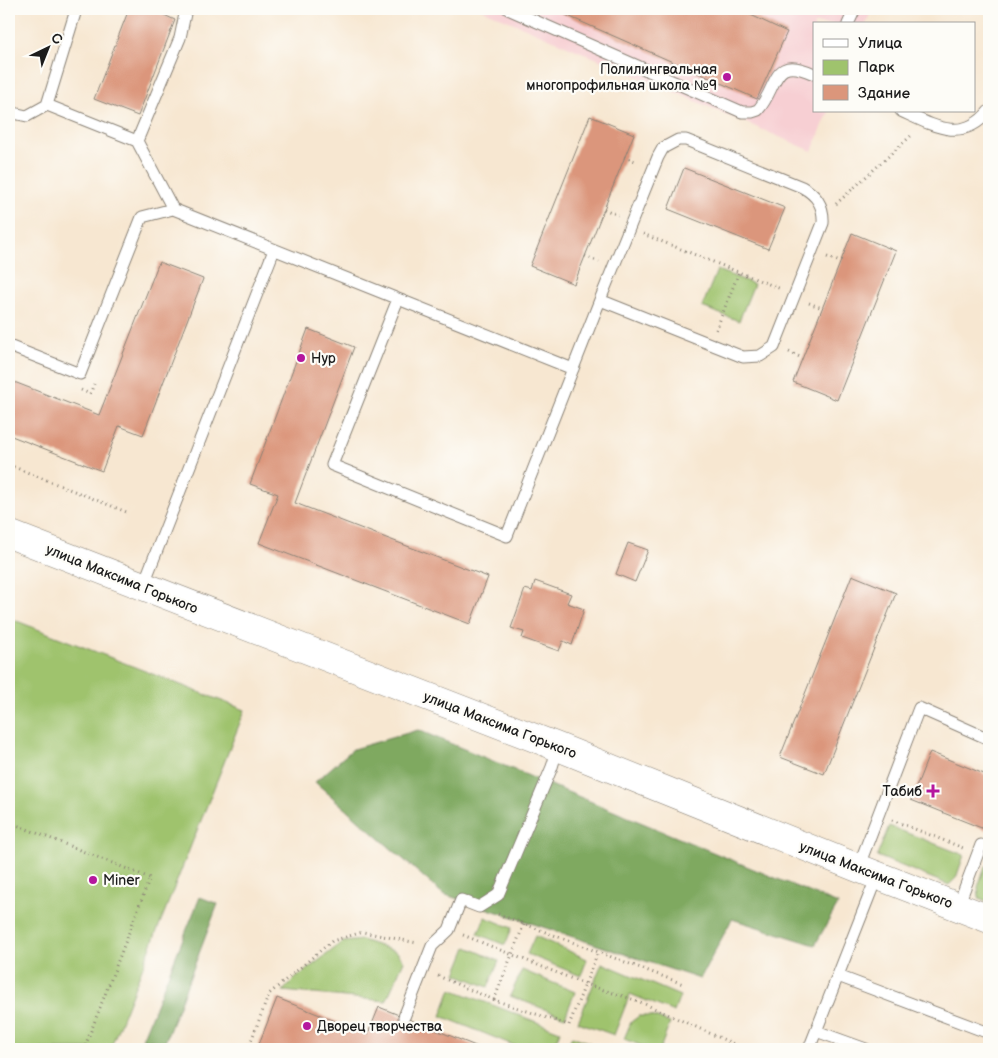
<svg xmlns="http://www.w3.org/2000/svg" width="998" height="1058" viewBox="0 0 998 1058" font-family="'Balsamiq Sans',sans-serif">
<rect width="100%" height="100%" fill="#fdfcf7"/>
<filter id="ink" filterUnits="userSpaceOnUse"><feTurbulence type="fractalNoise" baseFrequency=".02" numOctaves="2"/><feDisplacementMap in="SourceGraphic" scale="10" xChannelSelector="R" yChannelSelector="G"/><feConvolveMatrix kernelMatrix="1 2 1 2 8 2 1 2 1" color-interpolation-filters="sRGB"/></filter>
<filter id="wash" filterUnits="userSpaceOnUse"><feTurbulence type="fractalNoise" baseFrequency=".0096" numOctaves="4" result="noise"/><feDisplacementMap in="SourceGraphic" scale="20" xChannelSelector="R" yChannelSelector="G"/><feGaussianBlur stdDeviation="1.12" result="paint"/><feColorMatrix in="noise" values="0 0 0 0 0 0 0 0 0 0 0 0 0 0 0 0 0 1.4 0 .05"/><feComposite in="paint" operator="in"/></filter>
<g filter="url(#wash)">
<rect width="100%" height="100%" fill="#f7e7d1"/>
<path fill="#f7cfd3" d="M481,9H872L866,24H814V111H829L812,151Z"/>
<path fill="#9fc36d" stroke="#5e7044" d="M717,270L754,284L739,321L702,307Z
M9,618L245,710L110,1049H9Z
M889,826L964,855L956,878L949,885L877,856Z
M985,866L989,868V902L979,898L978,887Z
M485,917L512,928L505,945L478,934Z
M535,936L587,959L581,976L527,954Z
M362,940L397,952L404,961L386,1001L283,991L292,981L343,942Z
M467,947L499,961L488,987L456,974Z
M602,963L680,996L674,1012L630,994L614,1035L578,1022Z
M522,970L575,992L565,1017L510,996Z
M451,989L560,1031L553,1049H523L441,1016Z
M639,1016H652L670,1023L660,1049H650L624,1039L631,1022Z
M572,1036L598,1046L599,1049H566Z"/>
<path fill="#7fa960" stroke="#4e623e" d="M418,730L838,904L815,945L732,919L700,979L443,894L315,782L353,749Z
M200,897L218,904L165,1042L142,1039Z"/>
<g id="blocks">
<path fill="#db967b" d="M129,9H151L175,20L138,116L94,99Z
M552,9H738L787,32L757,99Z
M590,116L634,134L574,284L530,266Z
M684,168L785,208L768,249L668,209Z
M852,233L896,251L837,400L793,382Z
M159,262L203,279L143,435L119,426L102,471L9,435V380L99,415Z
M308,329L354,347L295,503L488,577L470,624L259,543L278,494L250,484Z
M628,543L648,550L635,582L616,574Z
M852,575L896,593L824,774L780,757Z
M535,581L571,594L567,603L584,609L572,645L563,641L559,651L522,638L524,632L511,628L525,589L532,591Z
M930,752L989,776V831L911,800Z
M277,998L368,1034L379,1007L483,1049H257Z"/>
</g>
</g>
<g filter="url(#ink)">
<use href="#blocks" fill-opacity="0" stroke="#8a8276" stroke-width="1"/>
<g fill="none" stroke-linecap="round" stroke-linejoin="round">
<defs>
<path id="lane" d="M508,9L742,112H752L758,110C779,86 771,54 814,74
M848,24L855,9
M47,105L76,10L73,9
M901,111C932,125 962,144 989,111
M9,112L27,116L47,105L137,141L173,209
M678,140H686L802,187C817,195 824,206 823,223L774,347L760,356L743,357L600,300L658,157L663,148Z
M137,141L180,38L186,9
M398,299L573,369
M9,346L80,374L142,217L173,209L398,299L332,465L507,536L600,300
M143,586L274,250
M858,868L919,708L989,739
M958,906L981,845
M838,976L989,1033
M404,1017L432,946L449,930L461,900L479,907L498,895L552,767L558,747
M816,1031L866,1049
M809,1049L877,876"/>
<path id="secondary" d="M9,534L558,747L858,868L989,919"/>
</defs>
<use href="#lane" stroke="#8a8276" stroke-width="13"/>
<use href="#secondary" stroke="#8a8276" stroke-width="29"/>
<path stroke="#8a8276" stroke-width="3" stroke-dasharray="1 4" stroke-linecap="butt" d="M624,157L638,162
M836,204L913,134
M604,209L618,215
M643,234L781,289
M585,256L599,262
M827,257L840,262
M809,303L822,308
M716,330L739,272
M789,352L802,358
M81,390L90,394L94,384
M9,465L129,513
M892,820L963,848
M9,822L150,878L84,1049
M498,914L683,984
M463,935L585,984L638,1001L745,1049
M438,976L494,1000L569,1025L598,952
M494,1000L524,924
M248,1049L269,994L332,941L363,932L417,943"/>
<use href="#lane" stroke="#fff" stroke-width="11"/>
<use href="#secondary" stroke="#fff" stroke-width="28"/>
</g>
</g>
<g fill="#b5179e" stroke="#fdfcf7" stroke-width="2">
<circle cx="727" cy="77" r="5"/>
<circle cx="301" cy="358" r="5"/>
<path d="M930.5 783.5h5v5h5v5h-5v5h-5v-5h-5v-5h5z"/>
<circle cx="93" cy="880" r="5"/>
<circle cx="307" cy="1026" r="5"/>
</g>
<g text-anchor="middle" dominant-baseline="central" stroke-width="4.5" stroke-linejoin="round" paint-order="stroke">
<g font-size="14" fill="#1c1c1c" stroke="#fdfcf7" text-anchor="start">
<text x="717" y="69" text-anchor="end">Полилингвальная<tspan x="717" dy="16">многопрофильная школа №9</tspan></text>
<text x="311" y="358">Нур</text>
<text x="922" y="791" text-anchor="end">Табиб</text>
<text x="103" y="880">Miner</text>
<text x="317" y="1026">Дворец творчества</text>
</g>
<g font-size="14" fill="#1c1c1c" stroke="#fdfcf7">
<text transform="translate(122 579) rotate(22)">улица Максима Горького</text>
<text transform="translate(500 725) rotate(21)">улица Максима Горького</text>
<text transform="translate(876 875) rotate(21)">улица Максима Горького</text>
</g>
</g>
<rect width="998" height="1058" fill="none" stroke="#fdfcf7" stroke-width="30"/>
<rect x="813" y="22" width="162" height="90" fill="#fdfcf7" stroke="#a3a29f"/>
<rect x="823" y="39" width="25" height="8" fill="#ffffff" stroke="#a3a29f"/>
<text x="858" y="48" font-size="15" fill="#1c1c1c">Улица</text>
<rect x="823" y="60" width="25" height="15" fill="#9fc36d" stroke="#a3a29f"/>
<text x="858" y="72" font-size="15" fill="#1c1c1c">Парк</text>
<rect x="823" y="85" width="25" height="15" fill="#db967b" stroke="#a3a29f"/>
<text x="858" y="98" font-size="15" fill="#1c1c1c">Здание</text>
<g transform="translate(48 48) rotate(43)" stroke="#fdfcf7" stroke-width="4" paint-order="stroke">
<path d="M0-4L9 19L0 12L-9 19Z" fill="#1c1c1c"/>
<text y="-8" font-size="14" font-weight="bold" text-anchor="middle" fill="#1c1c1c">С</text>
</g>
</svg>
